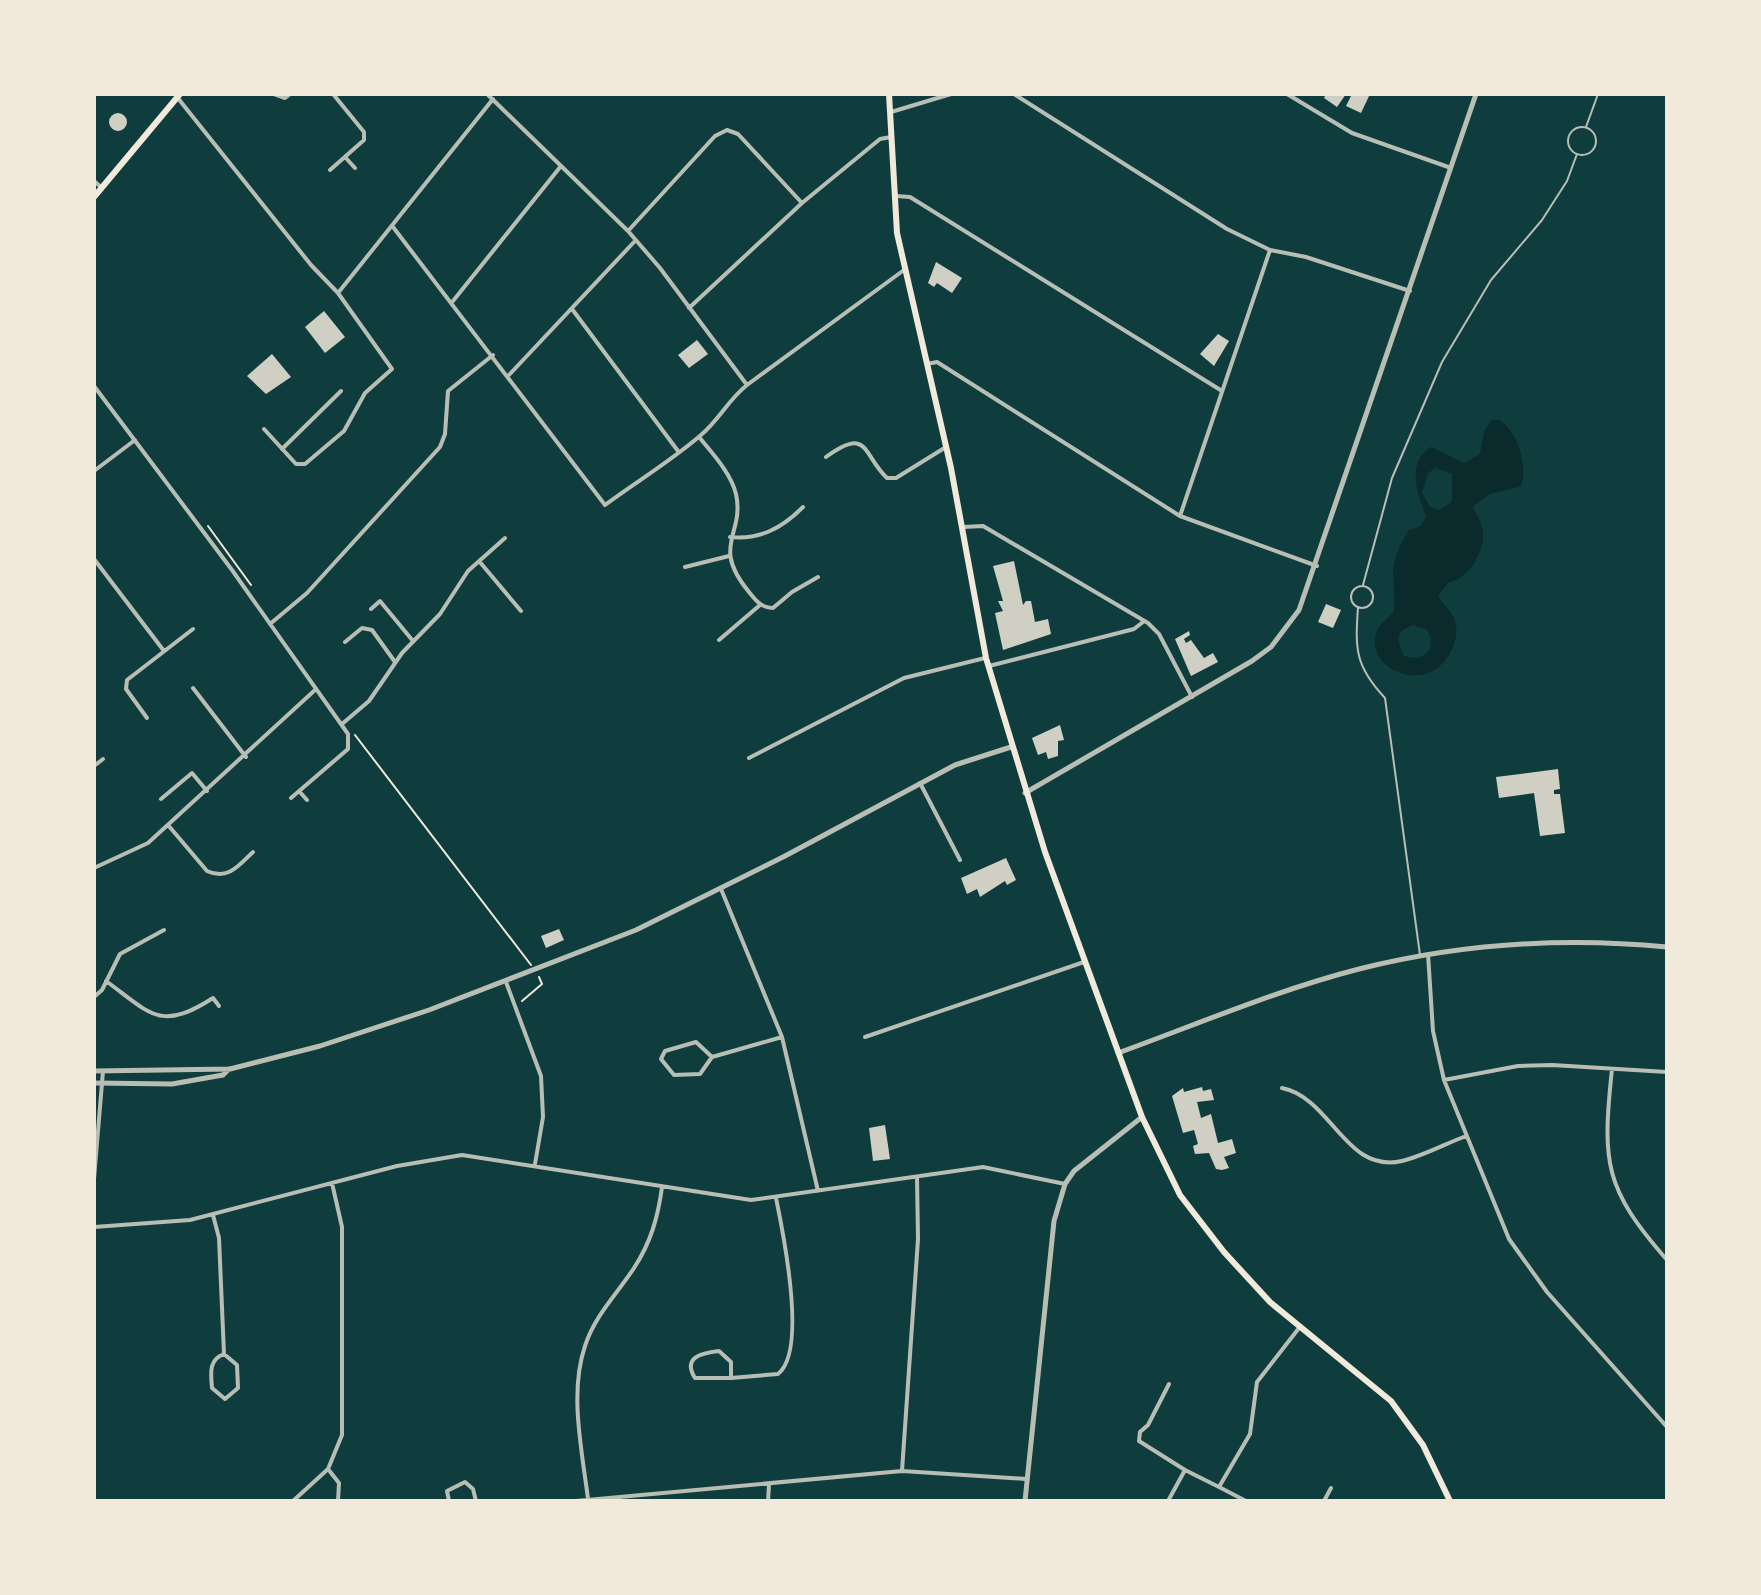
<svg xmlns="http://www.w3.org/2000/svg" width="1761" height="1595" viewBox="0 0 1761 1595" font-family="'Fira Sans',sans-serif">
<rect width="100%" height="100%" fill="#0f3d3e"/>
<path fill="#0a2a2b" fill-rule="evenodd" d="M1491,420H1499C1518,430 1528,467 1521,486L1490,494L1473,506C1476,515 1482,522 1483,531C1485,551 1469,579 1449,582L1438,596C1443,604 1453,613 1455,621C1458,631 1456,642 1451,651C1427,700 1359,666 1378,629C1381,623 1390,617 1394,611C1396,570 1385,570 1409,530L1421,526L1426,516C1417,494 1406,462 1431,447L1464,463L1480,454L1484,432ZM1436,468L1452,474V502L1439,510L1430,507L1422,493L1428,473ZM1413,625L1427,630C1439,650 1422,664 1403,655L1398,639L1402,630Z"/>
<path fill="#cfcfc3" d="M1326,94H1346L1337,107L1324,98Z
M1352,94H1370L1361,113L1346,106Z
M109 122a9 9 0 1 1 18 0a9 9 0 1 1-18 0Z
M936,262L962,278L952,293L937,283L934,287L928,283Z
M324,311L345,337L325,353L305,327Z
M1218,334L1229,341L1214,366L1200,354Z
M697,340L708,354L689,368L678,355Z
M272,354L291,377L266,394L247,376Z
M1014,561L1023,605L1026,601H1031L1035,622L1048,619L1051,634L1003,650L995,613L1003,611L998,601H1003L993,566Z
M1326,604L1341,610L1333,628L1318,622Z
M1189,631L1190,635L1184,639L1186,643L1191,640L1204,658L1213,653L1218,662L1191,676L1175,639Z
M1060,725L1064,740L1058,741V756L1048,759L1046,752L1038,755L1032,738Z
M1558,769L1560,789L1554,790V794H1560L1565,833L1540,836L1534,793L1499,798L1496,777Z
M1006,858L1016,880L1007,885L1005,881L980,897L977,889L967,894L961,878Z
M559,929L564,940L546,948L541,936Z
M1202,1087L1203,1091L1211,1089L1214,1100L1197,1102L1201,1118L1211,1114L1218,1143L1232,1139L1236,1153L1224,1157L1229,1168L1222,1170L1216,1169L1209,1153L1195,1154L1193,1146L1198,1144L1194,1130L1183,1133L1172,1096L1183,1088L1184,1092Z
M885,1125L890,1159L873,1161L869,1128Z"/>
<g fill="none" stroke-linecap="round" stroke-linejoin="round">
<path stroke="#f1e9da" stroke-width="2" d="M208,526L251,585
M355,735L531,965
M522,1001L542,984L539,977"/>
<path stroke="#b8beb3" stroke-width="2" d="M1586,127L1598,94
M1568 141a14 14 0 1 1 28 0a14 14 0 1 1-28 0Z
M1363,585L1392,478L1442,362L1491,280L1542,220L1567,181L1577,154
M1351 597a11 11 0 1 1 22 0a11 11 0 1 1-22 0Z
M1358,607C1355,649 1355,666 1385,698L1420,955"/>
<path stroke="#b8beb3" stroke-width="4" d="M274,94L285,98L290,94
M487,94L628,231L660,268L747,385
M1014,94L1227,229L1270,250L1306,257L1410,291
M1287,94L1352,133L1451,168
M177,97L311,265L338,293L392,369L365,393L344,431L305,464H296L264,429
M891,112L951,94
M345,157L355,168
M330,170L364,140V132L333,94
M94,181L102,188
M896,196L910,197L1222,391
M393,227L605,505C636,482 671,461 701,435C719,420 728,400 747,385L904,270
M628,231L715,136L727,130L738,134L802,203
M338,293L493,99
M453,301L561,166
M689,308L802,203L880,139L891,137
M572,309L678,451
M927,364L937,362L1180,516L1317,566
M509,375L634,242
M94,386L232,570L348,734V749L291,798
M699,437C712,453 731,473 736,494C745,535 710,545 749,592C756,601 762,608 773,608L792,592L818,577
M282,449L341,391
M826,457C869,426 862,454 887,478H896L946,447
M94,471L135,440
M1180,516L1270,250
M963,527L983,526L1148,623L1159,634L1192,697
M730,537C760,540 782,528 803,507
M94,559L164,651
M479,561L521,611
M685,567L729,556
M371,609L380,601L413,641
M270,624L307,593L440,447L445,434L448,391L493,355
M719,640L760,605
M345,642L362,628L372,630L395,662
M989,666L1134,629L1143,622
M193,688L246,757
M147,718L126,689L127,680L193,629
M342,724L369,701L402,653L440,614L468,571L505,538
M749,758L904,678L985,658
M94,766L103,759
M920,783L960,860
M299,791L307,800
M161,799L192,773L207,791
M168,825L207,871C228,881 239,865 253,852
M94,868L148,843L315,690
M721,889L782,1037L818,1191
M1428,954L1433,1031L1444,1080L1509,1239L1547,1292L1667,1427
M106,981C151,1014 160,1032 213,998L219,1006
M506,982L541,1076L543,1117L535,1164
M94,997L102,990L120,954L164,930
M865,1037L1084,962
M712,1057L696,1042L665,1051L661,1059L674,1075L700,1074L712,1057L782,1037
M1612,1069C1602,1163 1604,1188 1667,1260
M1444,1080L1518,1066L1552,1065L1667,1072
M1282,1088C1332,1098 1345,1174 1402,1161C1423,1156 1445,1144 1466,1136
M94,1179L103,1071
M213,1215L219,1238L224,1354
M94,1227L190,1220L397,1166L462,1155L751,1200L983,1167L1065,1184
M719,1351L731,1362V1378H695C682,1357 702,1353 719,1351Z
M224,1354L237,1365L238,1388L225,1399L212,1388C211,1374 208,1360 224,1354Z
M731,1378L778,1374C808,1351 783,1232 776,1198
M1169,1384L1148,1425L1140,1432L1139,1441L1185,1470
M328,1469L339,1483L338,1501
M902,1471L918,1239L917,1178
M1219,1487L1246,1501
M588,1499C582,1450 569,1393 585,1346C595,1315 617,1294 634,1268C651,1242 658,1217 662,1187
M293,1501L328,1469L342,1435V1227L332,1183
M449,1501L447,1491L465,1482L473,1489L476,1501
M576,1501L902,1471L1026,1479
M768,1501L769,1485
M1168,1501L1185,1470L1219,1487L1250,1434L1257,1382L1299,1328
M1324,1501L1331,1488"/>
<path stroke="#b8beb3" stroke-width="5" d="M1025,793L1252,661L1271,647L1299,610L1476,94
M1118,1053C1198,1024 1277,990 1359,969C1459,944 1565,937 1667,947
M94,1071L230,1069L320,1046L429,1010L636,930L785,856L955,765L1011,747
M94,1083L172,1084L223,1075L229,1069
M1025,1501L1054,1221L1065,1184L1074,1171L1142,1117"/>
<path stroke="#f1e9da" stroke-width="6" d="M889,94L897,233L951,468L986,658L1045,852L1142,1117L1180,1195L1224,1252L1270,1302L1391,1401L1423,1445L1450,1501"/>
<path stroke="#f1e9da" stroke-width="6" d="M94,197L180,94"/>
</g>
<rect width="1761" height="1595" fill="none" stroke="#f1e9da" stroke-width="192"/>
</svg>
